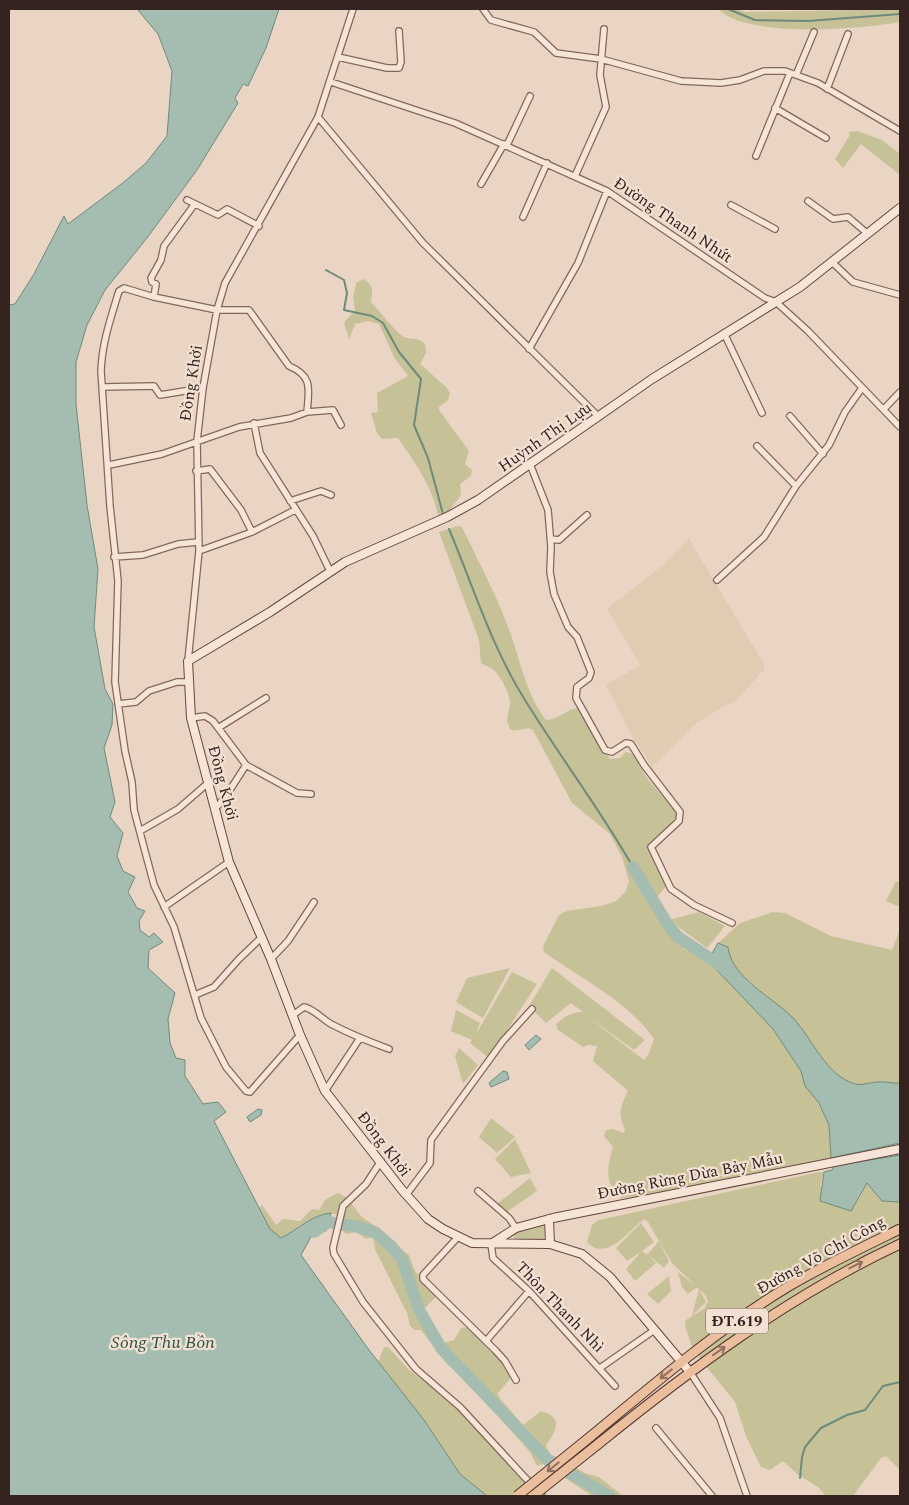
<svg xmlns="http://www.w3.org/2000/svg" width="909" height="1505" viewBox="0 0 909 1505" font-family="Spectral,serif">
<rect width="100%" height="100%" fill="#ead5c4"/>
<path fill="#dfccb2" d="M689,539L764,664L765,669L735,701L710,714L694,725L652,767L628,729L606,685L640,665L607,609L663,565Z"/>
<path fill="#c7c198" d="M718,9H738L745,12L895,9L900,10V22C861,29 747,39 718,9Z
M858,131L882,140L900,154V175L861,144L843,168L835,159L850,135L848,132Z
M363,279C375,286 372,291 371,302C378,309 396,333 404,337C412,340 418,337 425,344L426,353L420,364L446,387L450,393L448,400L439,407V410L469,451L465,464L472,470L471,476L460,484L461,495L449,511L438,516C433,487 414,461 398,438L382,439L377,433L371,413L378,412L377,393L408,376L395,359L379,324L368,321L355,324L349,340C346,322 338,327 355,311L353,298L356,283Z
M458,526L462,527C479,563 498,597 511,635C521,664 527,695 546,720C558,720 566,709 578,708L610,759L620,758L626,752L636,755C641,779 665,796 680,815V822L652,846L668,884L651,904L662,925L684,949L712,965L773,1029L801,1071L805,1086L819,1103L829,1125L831,1158L634,1197L621,1198C604,1184 607,1166 613,1147L604,1136L606,1130L613,1129L623,1133L625,1130C618,1112 620,1108 628,1091L593,1061L597,1046L588,1045L583,1047L558,1030L556,1024C565,1016 572,1012 583,1012L571,1003L546,1023L529,1006L552,968L645,1040L634,1050L587,1016L644,1060L649,1053L654,1039C627,1000 581,979 544,952L543,946L559,915L567,911L601,906L616,901L626,891L629,881L622,857L610,834L572,803L533,730C525,726 519,732 511,730C504,719 509,714 510,703C510,693 501,678 495,671C491,667 485,666 481,663L479,640L439,532Z
M896,881L900,883V907L886,901Z
M699,912L725,926L707,948L669,920Z
M773,912L785,913L831,936L892,950L900,929V950H898L900,951V1083C893,1084 885,1081 878,1082C871,1082 861,1086 855,1084C825,1075 813,1039 793,1018C774,998 731,978 728,947L718,943L740,923Z
M510,968L483,1018L456,1002L467,978Z
M512,972L537,984L489,1058L470,1043L472,1040L451,1031L456,1010L480,1023L476,1034Z
M459,1048L478,1065L463,1084L455,1056Z
M491,1118L515,1137L497,1153L479,1137Z
M515,1139L531,1173L511,1177L495,1159Z
M819,1172H824L820,1186L857,1202L867,1183L882,1201L900,1202V1470L886,1456L881,1458L853,1496H826L818,1487L797,1474L783,1461L770,1470L761,1467L746,1436L735,1402L693,1350L685,1326L686,1320L705,1308L708,1301L705,1295L672,1263L648,1222L644,1219C629,1230 607,1263 587,1242L592,1225L599,1220Z
M530,1178L537,1191L505,1213L497,1204Z
M338,1193L347,1198L362,1217L377,1227L390,1241L409,1255L415,1271L436,1294V1297L421,1312L428,1325L444,1343L454,1340L461,1328C462,1328 467,1327 469,1328C479,1332 509,1368 510,1379L498,1393L499,1397L523,1425L541,1411C565,1418 555,1431 546,1446L550,1454L587,1474L599,1477L623,1496H592L544,1464L537,1466L530,1452L469,1384L447,1364L421,1330H415L410,1326L407,1313L375,1249L374,1241L372,1237L366,1239L356,1232L346,1234L342,1230L343,1216C316,1208 303,1226 281,1238L270,1229L259,1208L262,1205L276,1225L283,1219L300,1221L312,1209L319,1210L325,1200Z
M641,1223L654,1242L642,1251L647,1255L659,1241L669,1261L664,1268L648,1255L656,1263L635,1281L626,1269L641,1252L627,1261L616,1248Z
M545,1224L544,1240L514,1239L513,1233Z
M678,1272L697,1287L688,1294L682,1287Z
M669,1276L671,1291L658,1304L647,1294Z
M699,1289L706,1302L692,1316Z
M384,1347H388L409,1370L455,1405L535,1489L531,1496H487L460,1474L424,1420L378,1362Z"/>
<path fill="#a5bdb0" stroke="#6d8b7c" d="M137,9H279L266,48L248,86L243,84L235,98L238,103L197,170L147,238L105,290L87,325L76,362V404L87,505L98,569L94,627L105,689L113,704L112,725L104,748L115,802L110,817L123,833L117,856L123,871L135,877L128,892L137,908L145,911L139,921L140,930L149,937L154,933L163,942L149,950L148,968L175,993L168,1019L170,1043L176,1058L185,1060V1076L203,1104L218,1102L226,1112L214,1121L270,1229L281,1238C299,1229 311,1215 331,1213L326,1231L312,1235L301,1255L369,1350L424,1420L460,1474L487,1496H9V305L15,304L34,274L64,216L68,224L124,182L146,163L167,136L172,71L158,34Z
M718,943L728,947C731,978 774,998 793,1018C813,1039 825,1075 855,1084C861,1086 871,1082 878,1082C885,1081 893,1084 900,1083V1143L831,1158L829,1125L819,1103L805,1086L801,1071L773,1029L712,965L710,957Z
M536,1035L541,1039L529,1050L525,1045Z
M503,1071L507,1072L509,1079L491,1087L489,1083Z
M258,1109L262,1110L261,1115L250,1122L247,1117Z
M900,1155V1202L882,1201L867,1183L851,1211L820,1201L824,1172L832,1170L834,1166Z"/>
<g fill="none" stroke-linecap="round" stroke-linejoin="round">
<path stroke="#6d8b7c" stroke-width="2" d="M728,9L755,20L808,21L900,14
M326,270L344,280L347,293L344,310L372,316L383,323L399,352L421,379L414,425L428,458L443,514
M449,529C473,586 492,648 525,700C560,757 600,809 633,867
M800,1478L802,1457L805,1447L821,1428L847,1415L865,1410L883,1386L900,1382"/>
<path stroke="#a5bdb0" stroke-width="12" d="M633,867L668,925L678,937L723,967
M314,1232L328,1222L359,1227L376,1233L392,1247L402,1259L419,1310L441,1348L548,1460L609,1496"/>
<defs>
<path id="street" d="M483,9L491,20L534,32L556,53L601,59L681,81L721,83L740,80L764,71H785L818,83L900,131
M338,57L387,68H399L401,62L399,31
M796,75L814,32
M331,82L455,123L607,191L765,298L776,302L808,331L900,427
M827,89L848,34
M775,108L826,138
M318,117L423,243L598,416
M507,145L530,96
M756,156L790,73
M575,176L606,107L600,75L604,29
M481,184L504,144
M187,200L218,215L227,209L259,226
M808,201L833,219L848,217L868,234
M731,205L775,229
M523,217L547,163
M832,262L853,282L900,295
M154,297L156,284L152,282L151,278L161,260L164,246L194,205
M724,333L762,413
M529,349L578,263L607,191
M103,387L154,386L160,395L203,388
M884,409L900,392
M790,416L823,454
M254,423L260,453L313,536L330,571
M757,446L796,486
M530,464L548,510L551,547L550,572L554,594L568,627L577,637L591,672L589,678L577,687L576,698L605,750L612,752L626,743L631,744L644,765L680,812L679,821L651,847L671,889L694,905L732,923
M109,465L162,454L239,427L291,418L307,412L333,410L341,425
M196,471L210,469L241,510L252,532
M290,501L321,491L331,495
M551,539L559,540L587,515
M199,551L252,532L295,510
M114,557L143,555L178,544L198,542
M717,580L764,537L796,486L829,445L845,412L862,388
M188,661L199,551L197,441L203,388L217,310L225,283L318,117L353,9
M118,704L136,702L149,691L177,682H187
M191,718L205,716L213,721L246,765L297,793L311,794
M218,728L266,698
M216,808L228,793L246,765
M140,831L178,809L208,783
M164,907L229,862
M271,959L288,941L314,902
M195,995L214,987L239,959L262,937
M293,1015L304,1007C314,1009 322,1019 331,1024C350,1034 370,1042 389,1049
M300,1035L250,1092L246,1091L226,1067L201,1018L174,927L154,885L134,810L132,782L125,751L115,682L118,581L110,506L101,371C102,343 111,317 119,291L124,288L154,297L217,310H249L289,366C313,376 309,389 307,412
M325,1091L360,1038
M381,1161L366,1184L343,1206L333,1248L334,1254L363,1302L416,1369L460,1407L542,1496
M478,1191L509,1218L516,1228
M406,1195L430,1163L431,1140L503,1041L532,1009
M458,1237L423,1275V1279L496,1351L505,1361L516,1380
M491,1244L493,1258L529,1291L615,1386
M486,1341L529,1291
M600,1368L653,1331
M690,1372L720,1418L747,1496
M656,1428L712,1496"/>
<path id="secondary" d="M549,1219L550,1244
M491,1244L516,1228L553,1218L900,1149
M690,1372L610,1277L582,1254L550,1244L472,1243L443,1229L428,1219L402,1190L325,1091L300,1035L271,959L229,862L191,718L188,661L270,612L345,562L447,517L478,500L652,379L800,287L900,208"/>
<path id="primary" d="M590,1437C654,1384 718,1329 789,1286C825,1265 863,1247 900,1229
M597,1445C692,1368 789,1296 900,1244"/>
</defs>
<use href="#street" stroke="#83675c" stroke-width="8"/>
<use href="#secondary" stroke="#65483f" stroke-width="10"/>
<use href="#primary" stroke="#513730" stroke-width="11"/>
<use href="#street" stroke="#f6e4d6" stroke-width="5.5"/>
<use href="#secondary" stroke="#f6e4d6" stroke-width="8"/>
<use href="#primary" stroke="#ebbf9e" stroke-width="9"/>
<defs>
<path id="primary-bridge" d="M517,1496L590,1437
M533,1496L597,1445"/>
</defs>
<use href="#primary-bridge" stroke="#513730" stroke-width="11" stroke-linecap="butt"/>
<use href="#primary-bridge" stroke="#ebbf9e" stroke-width="9"/>
</g>
<defs><path id="oneway-shaft" d="M-6 0H5M1.5-3L5.5 0L1.5 3" fill="none" stroke-width="1.6" stroke-linecap="round" stroke-linejoin="round" transform="scale(1.25)"/></defs>
<g stroke="#90715e">
<use href="#oneway-shaft" transform="translate(856 1265) rotate(-27)"/>
<use href="#oneway-shaft" transform="translate(719 1351) rotate(-35)"/>
<use href="#oneway-shaft" transform="translate(666 1374) rotate(142)"/>
<use href="#oneway-shaft" transform="translate(553 1467) rotate(141)"/>
</g>
<g text-anchor="middle" dominant-baseline="central" stroke-width="4.5" stroke-linejoin="round" paint-order="stroke">
<rect fill="#f2e1d2" stroke="#6d5c55" stroke-width="1" x="706" y="1308.5" width="62" height="25" rx="4"/>
<g font-size="15" font-weight="bold" fill="#34231f">
<text x="737" y="1321">ĐT.619</text>
</g>
<g font-size="16" fill="#34231f" stroke="#f2e1d2">
<text transform="translate(673 220) rotate(34)">Đường Thanh Nhứt</text>
<text transform="translate(191 383) rotate(-81)">Đồng Khởi</text>
<text transform="translate(545 437) rotate(-35)">Huỳnh Thị Lựu</text>
<text transform="translate(223 783) rotate(75)">Đồng Khởi</text>
<text transform="translate(384 1144) rotate(53)">Đồng Khởi</text>
<text transform="translate(690 1176) rotate(-11)">Đường Rừng Dừa Bảy Mẫu</text>
<text transform="translate(821 1255) rotate(-29)">Đường Võ Chí Công</text>
<text transform="translate(560 1307) rotate(46)">Thôn Thanh Nhì</text>
</g>
<g font-size="18" font-style="italic" fill="#2f5347" stroke="#f2e1d2">
<text x="163" y="1342">Sông Thu Bồn</text>
</g>
</g>
<rect width="909" height="1505" fill="none" stroke="#34231f" stroke-width="20"/>
</svg>
